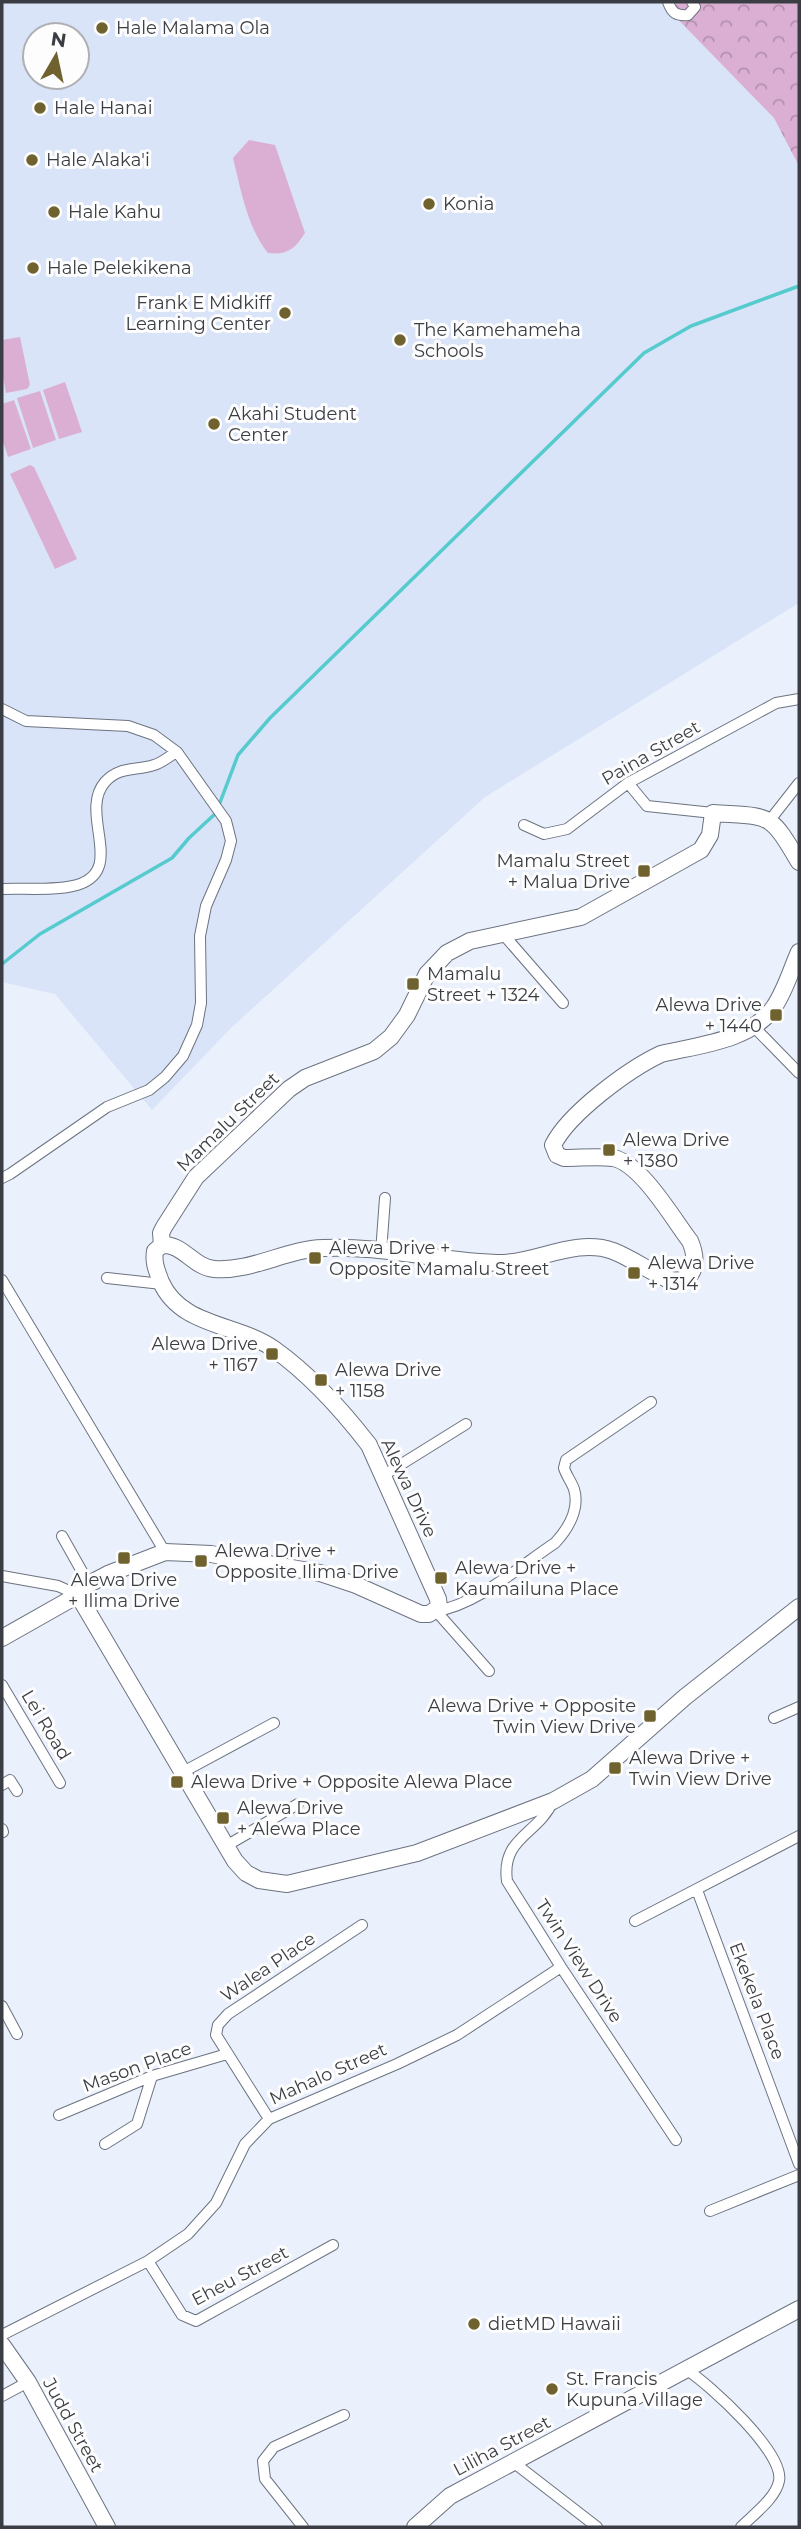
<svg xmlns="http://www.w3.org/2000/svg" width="801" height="2529" viewBox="0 0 801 2529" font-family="Montserrat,sans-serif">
<defs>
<pattern id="forest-crowns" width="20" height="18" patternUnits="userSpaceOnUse" patternTransform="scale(1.75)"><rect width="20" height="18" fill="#dbafd3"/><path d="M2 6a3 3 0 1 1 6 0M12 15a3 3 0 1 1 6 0" fill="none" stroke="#b390ad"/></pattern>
</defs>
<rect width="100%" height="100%" fill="#eaf0fc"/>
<path fill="#d9e4f9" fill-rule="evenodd" d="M2,2H799V603L485,797L232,1027L152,1110L55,994L2,982ZM35,35H77V77H35Z"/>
<path fill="#dbafd3" d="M249,140L275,145L305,233C294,250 287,255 268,253C247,227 241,190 233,158Z
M20,337L30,385L27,389L6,393L2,371V340Z
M65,382L82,432L59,439L43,390Z
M40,391L56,440L33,448L17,398Z
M14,400L31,449L8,457L2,438V404Z
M30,465L34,467L77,559L55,569L10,474Z"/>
<path fill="url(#forest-crowns)" d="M661,2H799V166L774,118Z"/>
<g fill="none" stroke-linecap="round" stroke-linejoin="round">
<path stroke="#55cbcd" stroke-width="3.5" d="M2,964L40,934L172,858L189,838L216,813L238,755L270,718L644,353L691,326L799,286"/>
<defs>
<path id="street" d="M668,2C672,13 676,16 688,15L695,7L692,2
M2,709L26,721L128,726L154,735L177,752L226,821L231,841L226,860L206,906L200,936L201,1003L197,1025L183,1056L165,1077L149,1090L107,1107L10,1174L2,1178
M628,783L647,806L713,813
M770,820L799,783
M524,825L544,834L567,829L628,783L776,703L799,699
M2,889C23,888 57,891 77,885C127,870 78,813 105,782C119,766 136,771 154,765C162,763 169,756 177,752
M503,934L563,1003
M753,1026L799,1073
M381,1252L385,1198
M107,1278L162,1284
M2,1280L165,1552
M384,1475L466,1424
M62,1536L89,1584
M2,1576L58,1586L78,1595
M436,1611C477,1605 520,1566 555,1543C568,1529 580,1509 574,1489C571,1481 566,1475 564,1468L566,1460L651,1402
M436,1611L489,1671
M2,1685L60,1783
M774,1718L799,1707
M183,1772L274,1723
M2,1785L10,1780L17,1791
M553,1801C538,1835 501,1837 507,1881L561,1967L676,2140
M2,1829L3,1832
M226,1846L298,1804
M697,1890L799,2164
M635,1921L799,1836
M2,2006L17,2034
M59,2115L152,2076L227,2054
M269,2119L216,2035L218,2025L228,2014L362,1925
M105,2144L137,2124L152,2076
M710,2211L799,2175
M148,2261L182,2315L196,2321L333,2245
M2,2335L148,2261L188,2234L216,2203L245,2144L269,2119L397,2064L457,2035L561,1967
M687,2370C710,2385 785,2453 779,2481C776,2498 753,2515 741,2527
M2,2396L28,2382
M513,2462L597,2527
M303,2527L265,2479L263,2461L274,2447L344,2415"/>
<path id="secondary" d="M162,1245C182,1243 193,1267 214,1269C251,1272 287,1249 323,1248C384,1245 444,1263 504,1263C540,1261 577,1238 613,1251C631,1258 649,1271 667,1279C695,1287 699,1262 690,1241C673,1219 641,1163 613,1158C598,1156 580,1158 564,1158L557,1155L553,1145C569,1113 629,1069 661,1054C698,1045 751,1041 774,1007C785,991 791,970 799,952
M162,1245L161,1233L164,1227L196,1177L289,1089L305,1078L374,1051L391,1037L407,1015L427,974L447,953L470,941L581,917L701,850L710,835L713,813C771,817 769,811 799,862
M78,1595L235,1861L246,1873L259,1880L287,1884L417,1853L553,1801L592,1779L685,1697L799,1607
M2,1638L78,1595L89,1584L108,1574L165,1552L211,1554L320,1573L356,1585L421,1614H429L439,1607L438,1599L369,1445C342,1410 309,1374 274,1349C237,1323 181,1327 161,1282C157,1271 153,1263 155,1251L162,1245
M2,2345L28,2382L107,2527
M415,2527L450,2496L799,2309"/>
</defs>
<use href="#street" stroke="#6c7380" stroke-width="12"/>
<use href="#secondary" stroke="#6c7380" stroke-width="18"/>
<use href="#street" stroke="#fff" stroke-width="10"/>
<use href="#secondary" stroke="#fff" stroke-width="16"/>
</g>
<g fill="#6f622f" stroke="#fdfdfd" stroke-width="2.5">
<circle cx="102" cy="28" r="7"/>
<circle cx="40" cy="108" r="7"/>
<circle cx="32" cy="160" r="7"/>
<circle cx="429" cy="204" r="7"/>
<circle cx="54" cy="212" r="7"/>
<circle cx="33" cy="268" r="7"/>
<circle cx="285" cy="313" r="7"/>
<circle cx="400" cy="340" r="7"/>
<circle cx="214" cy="424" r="7"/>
<rect x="637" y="864" width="14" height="14" rx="3.5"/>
<rect x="406" y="977" width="14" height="14" rx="3.5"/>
<rect x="769" y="1008" width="14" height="14" rx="3.5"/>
<rect x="602" y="1143" width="14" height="14" rx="3.5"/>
<rect x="308" y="1251" width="14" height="14" rx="3.5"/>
<rect x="627" y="1266" width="14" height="14" rx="3.5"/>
<rect x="265" y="1347" width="14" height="14" rx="3.5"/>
<rect x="314" y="1373" width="14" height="14" rx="3.5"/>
<rect x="117" y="1551" width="14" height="14" rx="3.5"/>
<rect x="194" y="1554" width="14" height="14" rx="3.5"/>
<rect x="434" y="1571" width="14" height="14" rx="3.5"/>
<rect x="643" y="1709" width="14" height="14" rx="3.5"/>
<rect x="608" y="1761" width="14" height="14" rx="3.5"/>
<rect x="170" y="1775" width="14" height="14" rx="3.5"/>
<rect x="216" y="1811" width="14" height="14" rx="3.5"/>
<circle cx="474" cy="2324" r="7"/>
<circle cx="552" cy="2389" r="7"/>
</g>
<g text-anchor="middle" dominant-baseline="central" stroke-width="6" stroke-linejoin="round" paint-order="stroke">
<g font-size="18" fill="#3a3d43" stroke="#fdfdfd" text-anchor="start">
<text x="116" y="28">Hale Malama Ola</text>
<text x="54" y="108">Hale Hanai</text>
<text x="46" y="160">Hale Alaka'i</text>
<text x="443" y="204">Konia</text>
<text x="68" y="212">Hale Kahu</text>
<text x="47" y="268">Hale Pelekikena</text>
<text x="271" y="303" text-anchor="end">Frank E Midkiff<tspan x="271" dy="21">Learning Center</tspan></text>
<text x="414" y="330">The Kamehameha<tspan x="414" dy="21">Schools</tspan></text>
<text x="228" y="414">Akahi Student<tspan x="228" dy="21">Center</tspan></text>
<text x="630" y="861" text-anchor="end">Mamalu Street<tspan x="630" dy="21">+ Malua Drive</tspan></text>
<text x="427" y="974">Mamalu<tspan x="427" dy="21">Street + 1324</tspan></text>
<text x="762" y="1005" text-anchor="end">Alewa Drive<tspan x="762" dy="21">+ 1440</tspan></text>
<text x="623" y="1140">Alewa Drive<tspan x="623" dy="21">+ 1380</tspan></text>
<text x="329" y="1248">Alewa Drive +<tspan x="329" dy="21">Opposite Mamalu Street</tspan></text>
<text x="648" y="1263">Alewa Drive<tspan x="648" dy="21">+ 1314</tspan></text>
<text x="258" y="1344" text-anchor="end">Alewa Drive<tspan x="258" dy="21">+ 1167</tspan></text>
<text x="335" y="1370">Alewa Drive<tspan x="335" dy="21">+ 1158</tspan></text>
<text x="215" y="1551">Alewa Drive +<tspan x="215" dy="21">Opposite Ilima Drive</tspan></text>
<text x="455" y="1568">Alewa Drive +<tspan x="455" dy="21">Kaumailuna Place</tspan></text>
<text x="124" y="1580" text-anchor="middle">Alewa Drive<tspan x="124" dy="21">+ Ilima Drive</tspan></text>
<text x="636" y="1706" text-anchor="end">Alewa Drive + Opposite<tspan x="636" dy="21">Twin View Drive</tspan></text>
<text x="629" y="1758">Alewa Drive +<tspan x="629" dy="21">Twin View Drive</tspan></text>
<text x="191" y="1782">Alewa Drive + Opposite Alewa Place</text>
<text x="237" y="1808">Alewa Drive<tspan x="237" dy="21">+ Alewa Place</tspan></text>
<text x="488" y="2324">dietMD Hawaii</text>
<text x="566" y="2379">St. Francis<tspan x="566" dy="21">Kupuna Village</tspan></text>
</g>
<g font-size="18" fill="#3a3d43" stroke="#fdfdfd">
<text transform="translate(651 753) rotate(-30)">Paina Street</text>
<text transform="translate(228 1122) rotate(-44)">Mamalu Street</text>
<text transform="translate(409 1488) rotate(65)">Alewa Drive</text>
<text transform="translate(46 1725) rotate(59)">Lei Road</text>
<text transform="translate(579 1961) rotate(57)">Twin View Drive</text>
<text transform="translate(268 1967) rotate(-34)">Walea Place</text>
<text transform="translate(757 2001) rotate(69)">Ekekela Place</text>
<text transform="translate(137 2067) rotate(-20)">Mason Place</text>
<text transform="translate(328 2074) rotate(-24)">Mahalo Street</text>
<text transform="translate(240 2276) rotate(-28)">Eheu Street</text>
<text transform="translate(73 2425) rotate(61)">Judd Street</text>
<text transform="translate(502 2446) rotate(-28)">Liliha Street</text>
</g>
</g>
<rect width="801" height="2529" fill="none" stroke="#3a3d43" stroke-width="7"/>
<g transform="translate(56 56) rotate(9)"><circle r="33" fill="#fdfdfd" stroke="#afb0b3" stroke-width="2"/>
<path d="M0-5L12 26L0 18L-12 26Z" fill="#6f622f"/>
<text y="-10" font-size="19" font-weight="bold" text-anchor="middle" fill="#3a3d43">N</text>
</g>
</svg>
